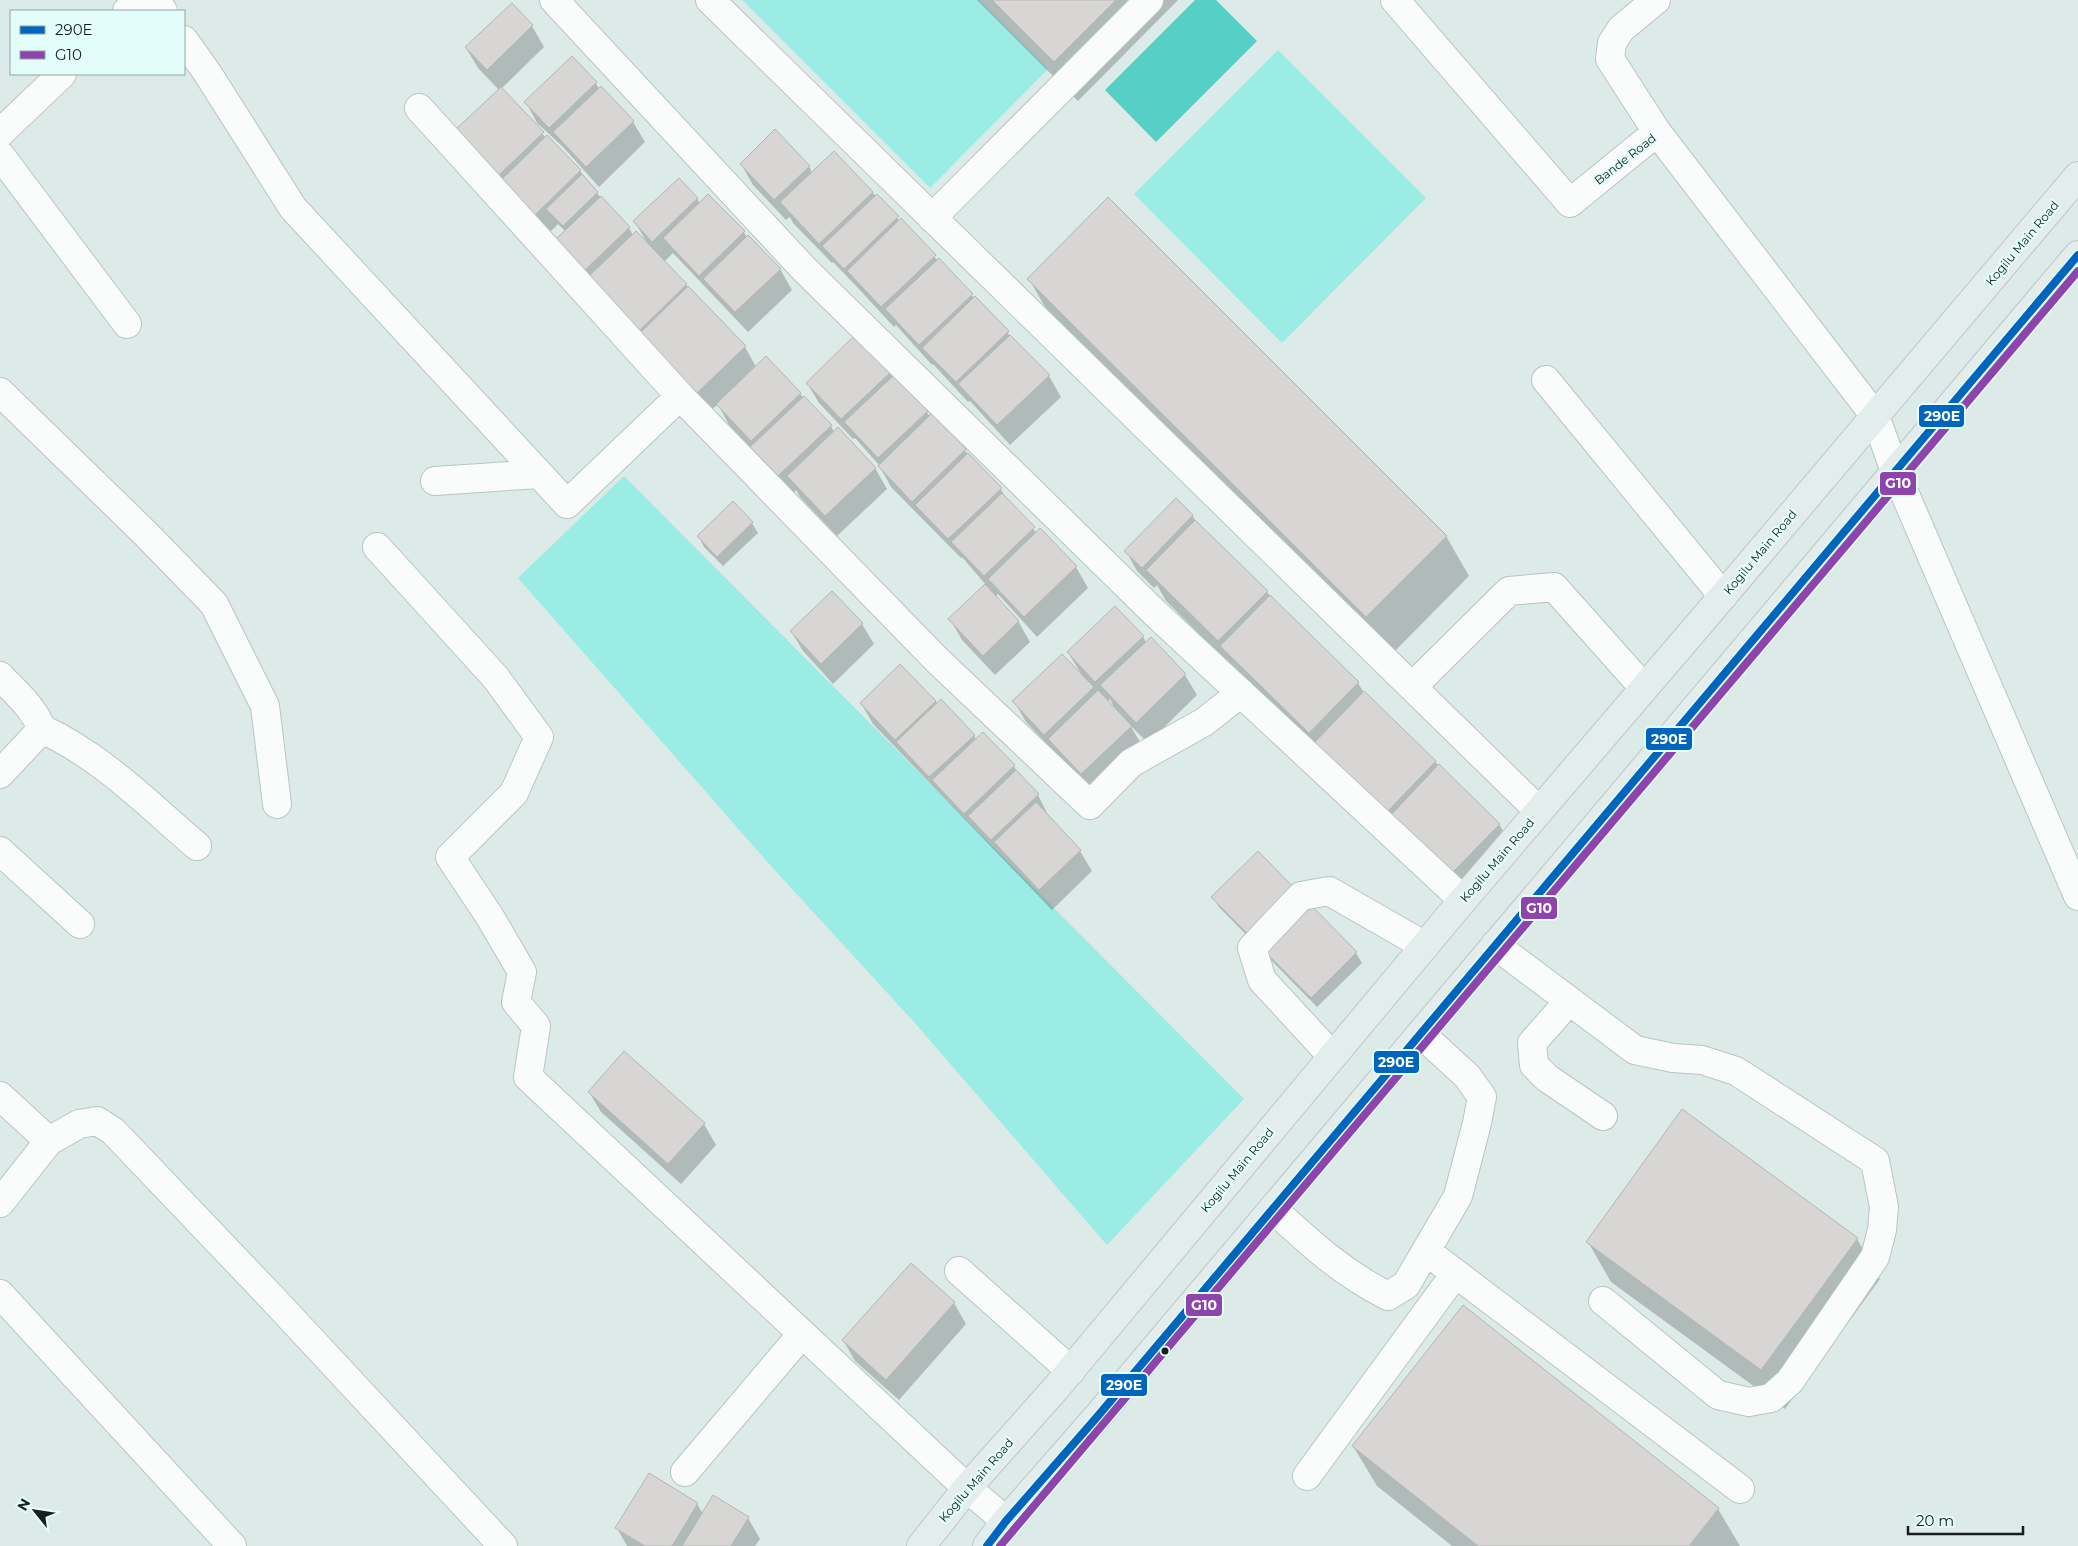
<svg xmlns="http://www.w3.org/2000/svg" width="2078" height="1546" viewBox="0 0 2078 1546" font-family="Montserrat,sans-serif">
<rect width="100%" height="100%" fill="#dceae8"/>
<path fill="#9bece4" d="M742,0H979L1048,69L930,188Z
M1278,50L1426,198L1282,343L1134,194Z
M624,476L1244,1099L1107,1245L914,1022L771,866L518,578Z"/>
<path fill="#56cfc6" d="M1195,0H1216L1257,41L1156,142L1105,90Z"/>
<path fill="#0003" fill-rule="evenodd" d="M977,0H1178L1078,101Z
M512,5L532,26L544,47L501,89L546,138L547,137L580,171L601,198L629,228L633,235L647,243L635,222L697,198L700,204L744,232L747,238L780,269L792,290L748,332L673,253L664,262L745,347L756,367L800,394L831,426L834,432L875,468L887,489L837,536L800,497L796,490L791,496L764,468L755,452L729,425L718,404L708,413L569,261L566,232L558,224L544,238L467,152L499,90L478,68L466,48Z
M596,83L599,89L600,88L633,122L645,142L599,187L563,147L537,123L526,102Z
M741,164L809,166L812,173L872,192L1049,376L1061,397L1010,445L970,401L968,402L933,364L932,365L896,325L894,327L858,288L833,262L832,263L793,223L790,217L786,220L753,185Z
M1029,279L1446,536L1469,576L1390,656L1052,319Z
M891,371L930,416L965,450L969,456L1001,489L1006,499L1037,533L1040,530L1076,567L1088,588L1037,637L998,594L995,597L1018,621L1030,642L995,675L962,640L950,619L986,585L962,557L961,558L891,487L879,465L855,438L853,439L819,403L807,383Z
M1192,515L1197,523L1358,683L1364,693L1499,824L1511,845L1462,895L1166,601L1157,585L1154,588L1137,571L1126,551Z
M752,523L758,533L723,566L704,547L699,537Z
M832,592L862,624L874,644L833,684L803,651L791,631Z
M1143,636L1146,643L1151,639L1185,675L1197,695L1148,743L1130,725L1143,747L1094,794L1026,722L1014,701L1081,674L1068,652ZM1110,699L1115,709L1107,702Z
M935,701L974,735L976,740L1014,766L1018,774L1038,795L1049,817L1080,851L1092,871L1052,910L873,724L861,703Z
M1213,897L1356,953L1362,963L1317,1007L1219,907Z
M589,1092L704,1124L716,1145L681,1184L601,1112Z
M1857,1239L1880,1279L1785,1409L1611,1282L1588,1242Z
M911,1264L954,1303L966,1324L899,1400L855,1361L843,1340Z
M1353,1446L1718,1509L1740,1546H1452L1377,1486Z
M650,1474L697,1504L703,1514L748,1518L760,1539L755,1546H627L617,1528Z"/>
<path fill="#d8d6d4" stroke="#b4b6b4" d="M992,0H1116L1054,62Z
M512,3L533,25L487,70L465,47Z
M572,56L597,82L549,128L524,102Z
M601,86L634,121L586,167L553,132Z
M501,87L544,132L497,177L454,131Z
M775,129L810,166L774,200L740,164Z
M547,135L581,170L532,218L498,183Z
M834,151L873,192L819,244L780,202Z
M582,174L598,192L563,226L546,209Z
M679,178L698,198L652,242L633,221Z
M708,194L745,231L699,276L663,238Z
M877,194L899,216L844,269L822,246Z
M601,196L630,227L584,271L555,240Z
M1108,197L1447,536L1366,617L1027,279Z
M901,218L936,255L881,307L847,271Z
M636,231L687,284L638,332L587,278Z
M748,235L781,269L735,312L703,279Z
M939,258L973,294L919,345L885,309Z
M688,286L746,346L696,394L639,334Z
M975,296L1009,331L956,382L922,348Z
M856,334L892,371L841,419L806,383Z
M1010,335L1050,375L997,425L958,384Z
M766,356L801,393L751,441L716,404Z
M894,375L928,411L878,458L844,422Z
M804,396L832,425L778,476L750,447Z
M932,413L966,449L912,502L878,466Z
M838,427L876,468L825,516L787,476Z
M968,453L1002,488L948,539L915,505Z
M1002,493L1035,527L984,576L951,542Z
M1176,498L1193,515L1142,568L1124,551Z
M733,501L753,522L717,557L697,536Z
M1195,520L1268,591L1218,641L1146,570Z
M1040,528L1077,566L1024,617L988,579Z
M985,584L1019,621L983,656L948,619Z
M832,591L863,623L821,664L790,631Z
M1270,595L1359,682L1309,733L1220,646Z
M1115,606L1144,636L1095,682L1067,652Z
M1151,637L1186,674L1136,723L1100,685Z
M1062,654L1094,687L1044,735L1012,701Z
M900,664L936,701L895,740L860,703Z
M1098,690L1132,726L1081,774L1048,739Z
M1364,691L1436,761L1386,813L1314,743Z
M941,699L975,735L929,777L896,742Z
M983,732L1015,765L964,814L932,780Z
M1439,764L1500,824L1450,875L1390,816Z
M1016,770L1039,794L991,840L968,816Z
M1036,802L1081,850L1039,890L994,842Z
M1258,851L1357,952L1311,998L1211,897Z
M624,1051L705,1123L668,1164L588,1092Z
M1682,1109L1858,1238L1761,1370L1586,1242Z
M911,1263L955,1302L886,1380L842,1340Z
M1463,1305L1719,1508L1689,1546H1478L1352,1446Z
M649,1473L698,1503L672,1546H645L615,1528Z
M713,1495L749,1517L731,1546H682Z"/>
<g fill="none" stroke-linecap="round" stroke-linejoin="round">
<defs>
<path id="minor" d="M155,0L163,11
M554,0L804,269L1156,614L1463,900
M710,0L1539,811
M1395,0L1570,203L1657,132L1875,416L1895,471L2078,896
M1656,0L1621,29L1612,43L1610,59L1657,132
M127,11L139,0
M184,40L208,74L293,208L567,504L680,396
M419,108L680,396L937,660L1090,805L1131,763L1204,722L1241,693
M0,133L62,74
M0,155L127,324
M932,218L1149,0
M1546,380L1723,596
M0,392L145,533L214,604L265,706L277,804
M435,481L539,474
M377,547L496,678L539,737L514,793L450,857L490,917L522,972L516,1002L536,1026L528,1077L967,1488L1006,1521
M0,676C16,693 33,707 42,729L0,774
M1412,687L1509,591L1554,587L1644,688
M42,729C101,756 148,804 197,846
M0,851L80,924
M1495,945L1635,1050L1673,1058L1702,1060L1736,1071L1875,1161L1884,1207L1882,1230L1875,1257L1790,1381L1771,1398L1749,1402L1718,1395L1603,1301
M1569,1001L1532,1043L1534,1065L1547,1078L1603,1116
M1332,1056L1262,980L1252,948L1301,896L1329,891L1425,946
M0,1096L49,1141
M0,1203L49,1141L79,1124L97,1121L113,1131L275,1301L503,1546
M1273,1209C1310,1243 1342,1273 1388,1296L1406,1285L1458,1196L1477,1123L1482,1097L1467,1076L1421,1034
M1426,1251L1740,1489
M959,1271L1071,1371
M0,1294L232,1546
M685,1472L802,1334
M1307,1476L1455,1274"/>
<path id="major" d="M921,1546L967,1488L1056,1388L1463,900L1700,623L2078,176
M987,1546L1006,1521L1097,1417L2078,255"/>
</defs>
<use href="#minor" stroke="#b9c5c3" stroke-width="30"/>
<use href="#major" stroke="#bfc7c6" stroke-width="30"/>
<use href="#minor" stroke="#fafcfc" stroke-width="28"/>
<use href="#major" stroke="#e3edec" stroke-width="28"/>
<defs>
<path id="bus-1" d="M987,1546L1006,1521L1097,1417L2078,255"/>
<path id="bus-2" d="M1000,1546L2078,271"/>
</defs>
<use href="#bus-1" stroke="#e3fdfa" stroke-width="11"/>
<use href="#bus-2" stroke="#e3fdfa" stroke-width="11"/>
<use href="#bus-1" stroke="#0065bd" stroke-width="8"/>
<use href="#bus-2" stroke="#8e44ad" stroke-width="8"/>
</g>
<circle fill="#161f1e" stroke="#e3fdfa" stroke-width="2" cx="1165" cy="1351" r="4.5"/>
<g text-anchor="middle" dominant-baseline="central" stroke-width="4.5" stroke-linejoin="round" paint-order="stroke">
<g font-size="12" fill="#161f1e" stroke="#e3fdfa">
<text transform="translate(1625 159) rotate(-38)">Bande Road</text>
<text transform="translate(2022 243) rotate(-50)">Kogilu Main Road</text>
<text transform="translate(1760 552) rotate(-50)">Kogilu Main Road</text>
<text transform="translate(1497 860) rotate(-49)">Kogilu Main Road</text>
<text transform="translate(1237 1170) rotate(-50)">Kogilu Main Road</text>
<text transform="translate(976 1480) rotate(-49)">Kogilu Main Road</text>
</g>
</g>
<g stroke="#e3fdfa" stroke-width="2">
<rect x="1918" y="404" width="47" height="24" rx="5" fill="#0065bd"/>
<rect x="1879" y="471" width="38" height="25" rx="5" fill="#8e44ad"/>
<rect x="1645" y="727" width="48" height="24" rx="5" fill="#0065bd"/>
<rect x="1520" y="896" width="38" height="24" rx="5" fill="#8e44ad"/>
<rect x="1373" y="1050" width="47" height="24" rx="5" fill="#0065bd"/>
<rect x="1185" y="1293" width="38" height="24" rx="5" fill="#8e44ad"/>
<rect x="1100" y="1373" width="48" height="24" rx="5" fill="#0065bd"/>
</g>
<g font-size="14" text-anchor="middle" font-weight="bold" fill="#fff">
<text x="1942" y="421">290E</text>
<text x="1898" y="488">G10</text>
<text x="1669" y="744">290E</text>
<text x="1539" y="913">G10</text>
<text x="1396" y="1067">290E</text>
<text x="1204" y="1310">G10</text>
<text x="1124" y="1390">290E</text>
</g>
<rect x="10" y="10" width="175" height="65" fill="#e3fdfa" stroke="#91a4a2"/>
<rect x="20" y="26" width="25" height="8" fill="#0065bd" stroke="#91a4a2"/>
<text x="55" y="35" font-size="15" fill="#161f1e">290E</text>
<rect x="20" y="51" width="25" height="8" fill="#8e44ad" stroke="#91a4a2"/>
<text x="55" y="60" font-size="15" fill="#161f1e">G10</text>
<g transform="translate(35 1511) rotate(300)" stroke="#e3fdfa" stroke-width="4" paint-order="stroke">
<path d="M0-4L9 19L0 12L-9 19Z" fill="#161f1e"/>
<text y="-8" font-size="14" font-weight="bold" text-anchor="middle" fill="#161f1e">N</text>
</g>
<path d="M1908 1526v8h115v-8" fill="none" stroke="#161f1e" stroke-width="2.5"/>
<text x="1916" y="1526" font-size="15" fill="#161f1e" stroke="#e3fdfa" stroke-width="4" paint-order="stroke">20 m</text>
</svg>
